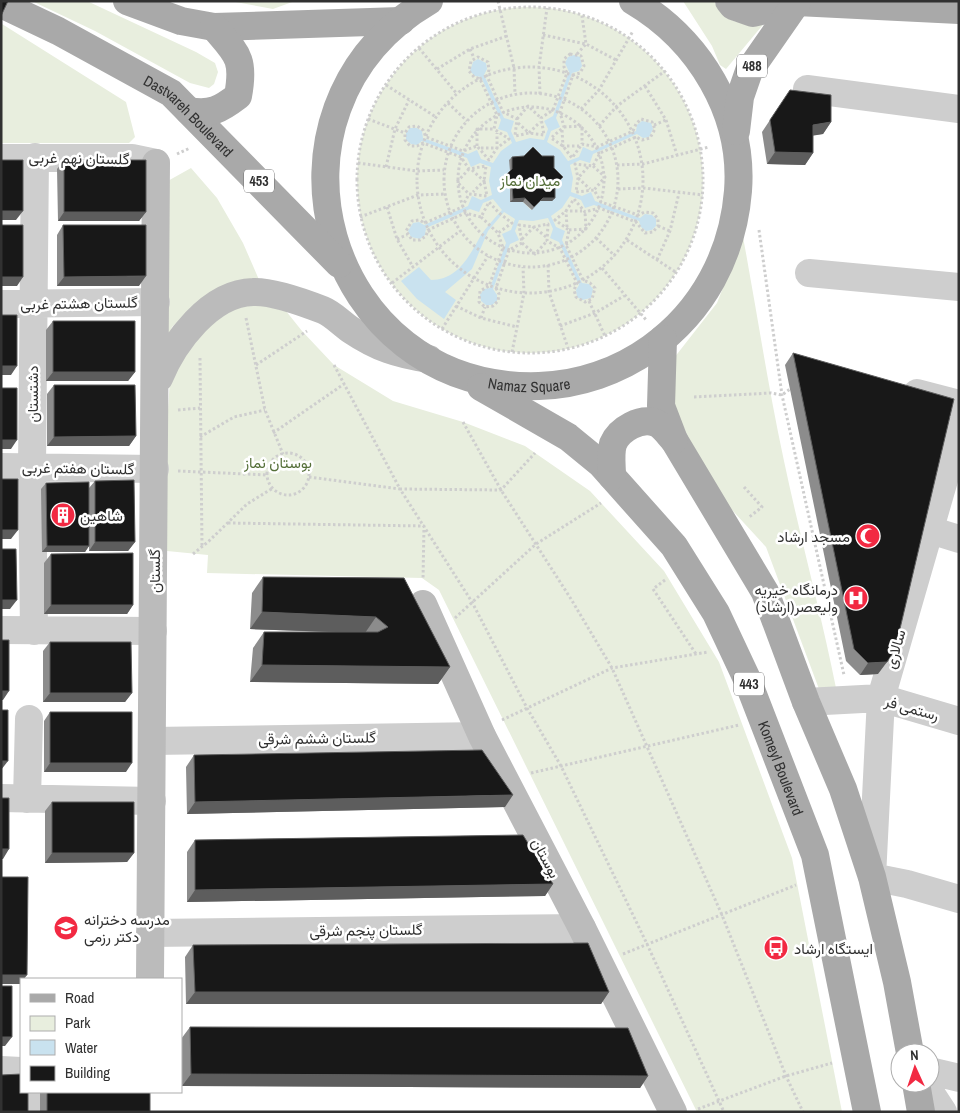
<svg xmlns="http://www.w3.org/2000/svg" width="960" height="1113" viewBox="0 0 960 1113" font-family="'Archivo Narrow',Vazirmatn,sans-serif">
<rect width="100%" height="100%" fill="#fff"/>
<path fill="#e8eede" d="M32,1H87L196,52L215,63L218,72L214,84L209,88L190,83L95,31Z
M230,1H295L273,9Z
M683,1H714C727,26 743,25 767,20L726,69L720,65L712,46Z
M357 180a173 173 0 1 1 346 0a173 173 0 1 1-346 0Z
M2,24L126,102L135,137L129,143H1Z
M191,168L217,198L243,243L260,282L239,280L199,302L172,327L166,344V182Z
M743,237C757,312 768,387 784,461C800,537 821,612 836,688L819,689L766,547L710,486L675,408L669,379L674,358L717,303Z
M244,301L286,311L302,331L334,365L393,401L463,422L525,446L590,491L664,571L719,662L792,858L842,1112H697L439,590L422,578L207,573L208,555L167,551L164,471L171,364L210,322Z"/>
<path fill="#c9e2ef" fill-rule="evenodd" d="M574,55L580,57L582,66L579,71L572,73L556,118L560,127L551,131L547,142L560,150L568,161L579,157L583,147L592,151L636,131L637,125L642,121L651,123L653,129L649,137L643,138L637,134L593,154L590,163L580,160L570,165L573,178L571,192L582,196L591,192L595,201L640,218L645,214L652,215L656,219V226L652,230L646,231L641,227L639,221L594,205L585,208L581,200L570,196L562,208L551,216L556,227L565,231L562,240L582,283L589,284L593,289L591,298L582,300L577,297L576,290L579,285L559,242L550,238L553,229L548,218L533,221L519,220L515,231L519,240L510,244L493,289L497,295V301L492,305H486L481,301L480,295L484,289L490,288L506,243L502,234L511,230L515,219L504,212L488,231L472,269L445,292L456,300L444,319L417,299L401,281L419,267L431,280C458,280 470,255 481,235C487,226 495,218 502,210L493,199L483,203L479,212L470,209L426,228L425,235L420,239L411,237L408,231L413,223L419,222L424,225L468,206L472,196L481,200L492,195L489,181L491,167L480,163L471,167L467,158L422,141L417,145L411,144L406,140V133L410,128H417L422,131L423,138L468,154L477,150L481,159L493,163L501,151L512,143L507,132L498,129L501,120L481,77L475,76L470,71L473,62L478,59L486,63L487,69L484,75L504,118L514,121L511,131L516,142L530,138L544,140L548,129L544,121L553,116L569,72L565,63L568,57ZM510,172L552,201H540L531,210L523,202H510V189L501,181Z"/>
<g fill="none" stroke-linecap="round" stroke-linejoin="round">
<path stroke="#cecece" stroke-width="3" stroke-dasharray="2.5 2.5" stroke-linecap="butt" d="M498,1L514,68L515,94
M357 180a173 173 0 1 1 346 0a173 173 0 1 1-346 0Z
M543,35L586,44L616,60
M419,48L457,94
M470,49L474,58
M570,54L581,56L584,66L580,73L573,75L560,112L564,127L551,138L563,146L572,158L582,144L597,147L633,131L636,124L641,119L652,122L655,129L650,138L642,140L636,137L600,153L593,166L575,164L578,178L576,192L594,190L601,202L638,215L645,212L653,213L658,219V226L653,232L645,233L636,222L599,208L585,212L574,199L566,211L555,220L569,230L566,245L583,280L590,283L595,288L592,299L585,302L576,297L574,290L577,283L560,248L547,241L548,224L534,227L519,225L522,243L509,250L496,288L499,294L498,301L493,306L485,307L479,302L480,291L489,286L503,248L498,233L512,223L499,213L489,202L481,217L465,213L428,230L426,236L420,240H412L406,231L412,221L419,220L425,223L462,207L469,194L487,196L484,181L486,166L469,169L461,157L423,143L417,146H410L405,140V133L409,127L417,126L423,130L426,137L463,151L477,146L489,160L497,148L509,139L494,129L497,115L480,79L474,77L469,71L471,61L478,57L488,62L489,70L487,76L503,112L517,119L515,136L529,133L544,135L541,118L553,110L567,73L564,67V59Z
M577,54L586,44L582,16
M417 180a113 113 0 1 1 226 0a113 113 0 1 1-226 0Z
M437,69L470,49L507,36
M386,85L436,117
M645,86L666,120L677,155
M444 180a87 87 0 1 1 174 0a87 87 0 1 1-174 0Z
M540,94L539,67L547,8
M448,103L467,121
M458 180a73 73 0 1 1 146 0a73 73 0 1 1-146 0Z
M581,109L599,90L633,31
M368,119L405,133
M517,119L528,106L541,118
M518,123L529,133L540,122
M654,125L666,120
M599,126L617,106L665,71
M564,127L582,126V144
M562,130L563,146H579
M477,146V129H494
M481,148H497V133
M177,154L190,148
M358,163L417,171L444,170
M617,165L643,164L709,147
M593,166L605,177L594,190
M386,167L395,129L409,100
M588,167L578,178L590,189
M469,169L457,182L469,194
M472,170L484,181L473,192
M618,189L644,188L703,195
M387,207L397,239L413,267
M360,217L418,195L445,194
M481,217L498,233
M658,226L670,231
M567,227L566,211H582
M569,230L586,229L585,212
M759,230L782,395L844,675
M596,238L615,256
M397,239L407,235
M522,239L534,227L546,237
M627,240L677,273
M522,243L535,254L547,241
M657,260L670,231L679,193
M548,265L549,292L568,348
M602,268L647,321
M392,283L460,231
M589,301L605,336
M456,306L481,318L517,327
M246,318L265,410L283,454
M481,318L485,307
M560,326L595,313L624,296
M442,329L488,256
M512,352L524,293L523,267
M200,358L202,547
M256,365L307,331
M334,365L400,489L501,490L535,453
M694,397L771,393L782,395L790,389
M178,410L200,408
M463,422L501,490L571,599L612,668L722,915L786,1076L803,1112
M273,433L344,384
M200,437L234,417L265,410
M267 474a21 21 0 1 1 42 0a21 21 0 1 1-42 0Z
M178,471L268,475
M309,477L400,489L472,602L527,708L561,766L647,944L724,1112
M744,487L762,507L748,518
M228,523L424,526L423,580
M193,554L209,541L247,504L273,488
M665,580L653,589L696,654
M455,618L536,544L601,503
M502,720L612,668L708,652
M531,773L739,725
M623,954L796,885
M698,1109L786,1076L832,1063"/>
<path stroke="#cecece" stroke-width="28" d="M807,89L959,109
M1,158H132L156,163
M809,273L959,287
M1,304L156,302
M917,393L959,404
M959,428L881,698L872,877L907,884L959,899
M1,467L155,469
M930,530L959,539
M1,630L153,631
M34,631L32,467L35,157
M806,702L881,698L959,721
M152,741L482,736
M1,798L152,801
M27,799L29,719
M150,933L582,928
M1,1070L21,1071
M930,1071L959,1078
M924,1083L943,1112
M35,1092L36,1112"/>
<path stroke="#bbb" stroke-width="28" d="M159,378C174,342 210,293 253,292C272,291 305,303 323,310C333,314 342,324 351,330C378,348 397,354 429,359
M423,604L482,736L582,928L673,1112
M150,979L156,163"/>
<g stroke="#a9a9a9" stroke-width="28">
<path d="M127,1L181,21L214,27L401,21"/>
<path id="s1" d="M429,1C243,110 324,393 539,386C579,385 619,371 651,348C703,311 733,254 738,191C744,113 699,40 633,1"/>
<path d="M729,1L733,6L753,13L797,2L959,10"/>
<path id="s2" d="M1,4L58,31L171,93L339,264"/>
<path d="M189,111C211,115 221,109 238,96C245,58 237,54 214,27"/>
<path d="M736,131L740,97L749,71L797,2"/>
<path d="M663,339L661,406L674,440L765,592L806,702L843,789L872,877L897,982L910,1053"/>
<path id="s3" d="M481,387L568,437L601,464L674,546L716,613L747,679L815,855L867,1112"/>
<path d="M612,476C612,466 610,454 613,444C619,429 641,417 656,423C663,426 669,435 674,440"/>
<path d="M916,1083L921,1112"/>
</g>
</g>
<path fill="#8c8c8c" d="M790,90L831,122L823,134L813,135V153L805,165L767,164L762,132Z
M542,156L563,177L555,186V198L552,201H540L532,210L523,202H510V189L501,181L510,171L509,160L512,157Z
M64,160L146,212L139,221H58L57,169Z
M63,225L139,286H57V235Z
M53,321L135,372L128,381H46V330Z
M793,353L878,674L860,675L846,661L785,365Z
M54,385L136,436L129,446H47V394Z
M95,481L135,542L128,551H89V546L85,552H42L41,489L46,483L89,488Z
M51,554L133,605L127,614H44V563Z
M263,577L404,578L450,667L438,684L250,682L253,648L264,632H328L250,629L252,593Z
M50,642L132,693L125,702H43V651Z
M50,712L126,772H44V721Z
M194,755L505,807L187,814L186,767Z
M52,802L134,853L127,862L45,863V811Z
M195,840L553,884L545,896L187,902V852Z
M193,945L609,992L601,1004H186L185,957Z
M190,1027L648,1076L640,1088L182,1086L181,1039Z
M40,1092H150V1112H40Z"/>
<path fill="#5d5d5d" d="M831,122L823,134L805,137L813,125Z
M775,152L813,153L805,165L767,164Z
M525,198L523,202H510L513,199Z
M543,198H555L552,201H540L532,210Z
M1,211H23L16,220H1Z
M64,212H146L139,221H58Z
M146,276L139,286H57L64,277Z
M1,277H23L17,286H1Z
M1,366H17L11,375H1Z
M53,372H135L128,381H46Z
M136,436L129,446H47L54,437Z
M1,440H17L11,449H1Z
M1,530H18L11,539H1Z
M95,542H135L128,551H89Z
M47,546H89L85,552H42Z
M1,600H17L10,609H1Z
M51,605H133L127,614H44Z
M262,612L376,617L365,633L250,629Z
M887,662L878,674L860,675L868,663Z
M262,665L450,667L438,684L250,682Z
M1,691H9L3,700H1Z
M50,693H132L125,702H43Z
M1,761H8L1,770Z
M50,763H132L126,772H44Z
M513,795L505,807L187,814L195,802Z
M1,849H9L3,859H1Z
M52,853H134L127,862L45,863Z
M553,884L545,896L187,902L195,890Z
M1,975H27L24,979H21V984H1Z
M195,992H609L601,1004H186Z
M1,1037H12L5,1046H1Z
M191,1074L648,1076L640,1088L182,1086Z"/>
<path fill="#181818" stroke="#5d5d5d" d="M1,1H8L1,16Z
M790,90L831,95V122L813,125V153L775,152L770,120Z
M533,147L542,156H554V168L563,177L555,185V198H543L534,207L525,198L513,199L512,186L503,178L512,169V157L524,156Z
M1,160H23V211H1Z
M64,160H146V212H64Z
M1,225H23V277H1Z
M63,225H146V276L64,277Z
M1,315H17V366H1Z
M53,321H135V372H53Z
M793,353L954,399L895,650L887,662L868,663L854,649Z
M54,385H135L136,436L54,437Z
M1,388H17V440H1Z
M1,479H18V530H1Z
M134,480L135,542H95V481Z
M89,482V546H47L46,483Z
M1,549H16L17,600H1Z
M133,553V605H51V554Z
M263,577L404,578L450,667L262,665L264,632H378L388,627L376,617L262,612Z
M1,640H9V691H1Z
M50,642H131L132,693H50Z
M1,710H8V761H1Z
M50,712H132V763H50Z
M482,750L513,795L195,802L194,755Z
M1,798H9V849H1Z
M52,802H134V853H52Z
M523,835L553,884L195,890V840Z
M1,877H28L27,975H1Z
M588,943L609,992H195L193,945Z
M1,986H12V1037H1Z
M190,1027L628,1028L648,1076L191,1074Z
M21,1074V1092H28V1112H1V1075Z
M47,1092H150V1112H47Z"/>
<defs>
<symbol id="building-disc" viewBox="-11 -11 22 22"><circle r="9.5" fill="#f22942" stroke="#fff"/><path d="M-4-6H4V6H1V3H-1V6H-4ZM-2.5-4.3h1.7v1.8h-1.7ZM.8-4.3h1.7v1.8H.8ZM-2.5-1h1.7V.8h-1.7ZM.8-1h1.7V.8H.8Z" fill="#fff"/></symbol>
<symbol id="mosque-disc" viewBox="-11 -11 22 22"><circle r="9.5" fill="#f22942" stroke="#fff"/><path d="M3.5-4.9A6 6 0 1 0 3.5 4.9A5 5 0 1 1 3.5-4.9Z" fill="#fff"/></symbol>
<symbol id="hospital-disc" viewBox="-11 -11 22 22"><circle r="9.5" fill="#f22942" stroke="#fff"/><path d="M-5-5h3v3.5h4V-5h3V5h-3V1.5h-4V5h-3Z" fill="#fff"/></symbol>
<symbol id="school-disc" viewBox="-11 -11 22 22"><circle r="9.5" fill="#f22942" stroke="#fff"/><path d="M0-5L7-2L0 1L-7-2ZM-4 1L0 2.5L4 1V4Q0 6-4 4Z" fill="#fff"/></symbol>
<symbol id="bus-disc" viewBox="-11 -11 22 22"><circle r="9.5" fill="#f22942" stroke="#fff"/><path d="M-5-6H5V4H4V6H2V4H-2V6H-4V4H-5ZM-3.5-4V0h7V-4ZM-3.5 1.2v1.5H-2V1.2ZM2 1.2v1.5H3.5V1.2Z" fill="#fff"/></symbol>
</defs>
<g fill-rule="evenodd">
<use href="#building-disc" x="49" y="501" width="28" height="28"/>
<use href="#mosque-disc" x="854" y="522" width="28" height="28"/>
<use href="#hospital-disc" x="842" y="584" width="28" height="28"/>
<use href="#school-disc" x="52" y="914" width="28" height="28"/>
<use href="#bus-disc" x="762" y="934" width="28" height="28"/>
</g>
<g text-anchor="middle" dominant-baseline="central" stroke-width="5" stroke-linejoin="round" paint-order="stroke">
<g fill="#fff" stroke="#6f6f6f" stroke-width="1">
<rect x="737" y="54.5" width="30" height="23" rx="4"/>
<rect x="244" y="169.5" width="30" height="23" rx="4"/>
<rect x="734" y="672.5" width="30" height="23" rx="4"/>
</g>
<g font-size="14" font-weight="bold" fill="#313131">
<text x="752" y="66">488</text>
<text x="259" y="181">453</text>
<text x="749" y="684">443</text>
</g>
<g font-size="15" fill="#313131" stroke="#fff">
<text stroke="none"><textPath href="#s2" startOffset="220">Dastvareh Boulevard</textPath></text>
<text transform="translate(79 158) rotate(1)">گلستان نهم غربی</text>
<text transform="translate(79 303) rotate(-1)">گلستان هشتم غربی</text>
<text stroke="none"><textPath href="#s1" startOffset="539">Namaz Square</textPath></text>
<text transform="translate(32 394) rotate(-90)">دشتستان</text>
<text transform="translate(78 468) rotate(1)">گلستان هفتم غربی</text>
<text transform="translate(154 571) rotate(-90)">گلستان</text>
<text transform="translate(895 649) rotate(-74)">سالاری</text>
<text transform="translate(912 708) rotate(16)">رستمی فر</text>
<text transform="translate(317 738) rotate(-1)">گلستان ششم شرقی</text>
<text stroke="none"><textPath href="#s3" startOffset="500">Komeyl Boulevard</textPath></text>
<text transform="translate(546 858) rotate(62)">بوستان</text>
<text transform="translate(366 930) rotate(-1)">گلستان پنجم شرقی</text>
</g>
<g font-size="15" fill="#56703a" stroke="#fff">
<text x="530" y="180">میدان نماز</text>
<text x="278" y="462">بوستان نماز</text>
</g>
<g font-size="15" fill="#313131" stroke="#fff" text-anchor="start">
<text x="80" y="515">شاهین</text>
<text x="850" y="536" text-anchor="end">مسجد ارشاد</text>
<text x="838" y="589" text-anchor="end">درمانگاه خیریه<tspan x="838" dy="17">ولیعصر(ارشاد)</tspan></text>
<text x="84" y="919">مدرسه دخترانه<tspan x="84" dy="17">دکتر رزمی</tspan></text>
<text x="794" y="948">ایستگاه ارشاد</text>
</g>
</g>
<rect width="960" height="1113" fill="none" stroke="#313131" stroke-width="5"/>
<rect x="20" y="978" width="162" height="115" fill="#ffffff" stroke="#adadad"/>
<rect x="30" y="994" width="25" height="8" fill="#a9a9a9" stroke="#adadad"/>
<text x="65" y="1003" font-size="15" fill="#313131">Road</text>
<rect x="30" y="1016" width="25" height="15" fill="#e8eede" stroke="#adadad"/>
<text x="65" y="1028" font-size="15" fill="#313131">Park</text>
<rect x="30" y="1040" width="25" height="15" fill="#c9e2ef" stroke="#adadad"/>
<text x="65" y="1053" font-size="15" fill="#313131">Water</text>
<rect x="30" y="1066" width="25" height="15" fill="#181818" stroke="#adadad"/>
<text x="65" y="1078" font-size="15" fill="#313131">Building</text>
<g transform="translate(915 1068) rotate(357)"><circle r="24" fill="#ffffff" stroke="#adadad"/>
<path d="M0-4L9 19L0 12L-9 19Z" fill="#f22942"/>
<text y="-8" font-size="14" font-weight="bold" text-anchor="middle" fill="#313131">N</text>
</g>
</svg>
